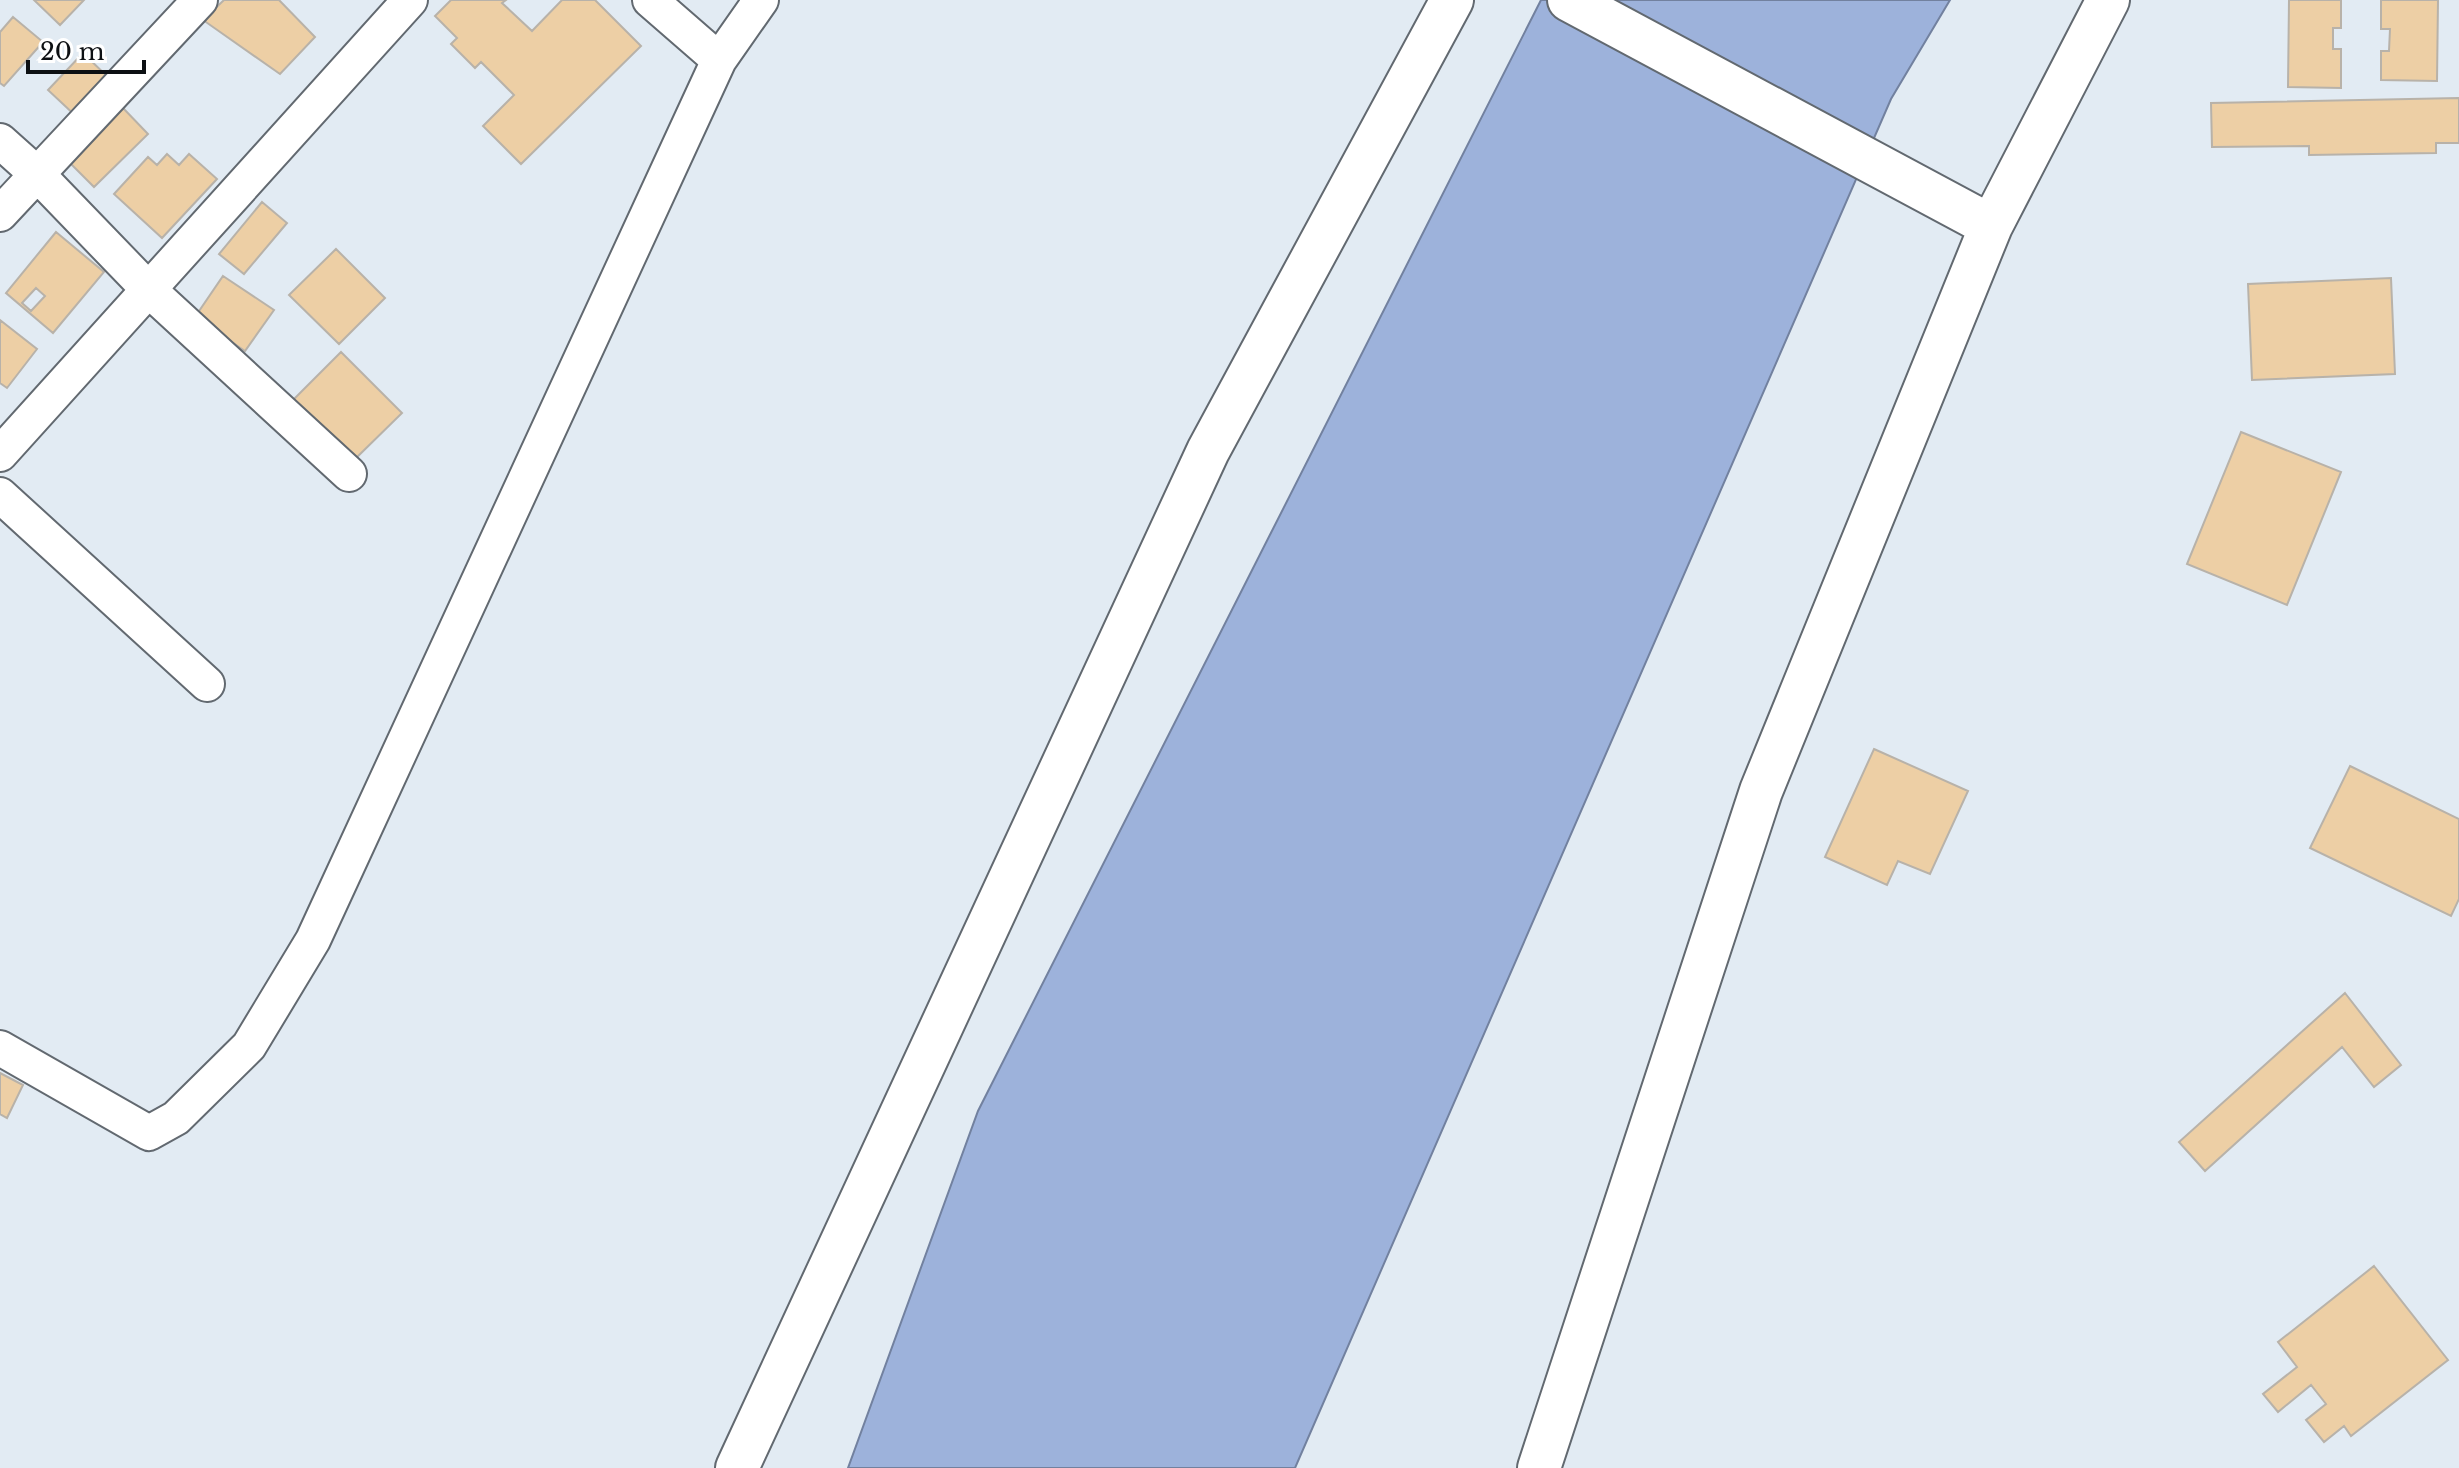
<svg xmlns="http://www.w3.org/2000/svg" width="2459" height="1468" viewBox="0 0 2459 1468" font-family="'Libre Baskerville',serif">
<rect width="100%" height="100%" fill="#e2ebf3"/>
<path fill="#9db2db" stroke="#72819f" stroke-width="2" d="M1541,0H1950L1891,99L1295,1468H848L978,1111Z"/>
<path fill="#edcfa5" stroke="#b8b2a9" stroke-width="2" fill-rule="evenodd" d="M34,0H84L60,25Z
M224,0H279L315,37L280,74L203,20Z
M451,0H506L502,3L532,31L562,0H595L641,46L521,164L483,126L514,95L481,62L475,68L451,44L457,38L435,16Z
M2289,0H2341V28H2333V49H2341V88L2288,87Z
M2381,0H2438L2437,81L2381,80V51H2389L2390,29H2381Z
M13,17L43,42L4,86L0,83V32Z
M83,53L113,82L79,119L48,90Z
M2459,98V143H2436V153L2309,155V146L2212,147L2211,103Z
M123,108L148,134L94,187L69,162Z
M167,154L179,165L189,154L217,179L162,238L114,194L148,157L157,165Z
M262,202L287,223L244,274L219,254Z
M56,232L104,272L53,333L6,293ZM36,288L45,296L31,311L22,303Z
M336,249L385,298L339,344L289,295Z
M223,276L274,310L245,351L195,317Z
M2391,278L2395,374L2252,380L2248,284Z
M0,320L37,349L7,388L0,383Z
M341,352L402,413L353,461L292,401Z
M2241,432L2341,472L2287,605L2187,564Z
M1874,749L1968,791L1930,874L1898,861L1887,885L1825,857Z
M2350,766L2459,819V899L2451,916L2310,848Z
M2345,993L2401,1065L2374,1087L2342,1047L2205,1171L2179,1142Z
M0,1073L23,1085L7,1118L0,1114Z
M2374,1266L2448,1360L2351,1436L2344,1426L2324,1442L2306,1420L2326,1404L2311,1385L2278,1412L2263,1394L2297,1367L2278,1342Z"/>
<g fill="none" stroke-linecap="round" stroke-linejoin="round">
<defs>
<path id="minor" d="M650,0L719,60
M0,141L38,175L149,290L349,474
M0,214L200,0
M0,454L410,0
M0,495L207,684
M0,1048L149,1133L176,1118L249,1046L313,940L719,60L761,0"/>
<path id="tertiary" d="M1569,0L1991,226
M737,1468L1208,451L1452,0
M1539,1468L1761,791L1991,226L2108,0"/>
</defs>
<use href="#minor" stroke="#626970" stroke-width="38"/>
<use href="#tertiary" stroke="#626970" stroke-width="46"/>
<use href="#minor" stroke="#fff" stroke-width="34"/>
<use href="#tertiary" stroke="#fff" stroke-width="42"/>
</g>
<path d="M28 60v12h116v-12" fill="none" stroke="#0d1013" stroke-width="4"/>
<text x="40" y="60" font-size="24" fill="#0d1013" stroke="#ffffff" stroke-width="6" paint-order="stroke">20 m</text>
</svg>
